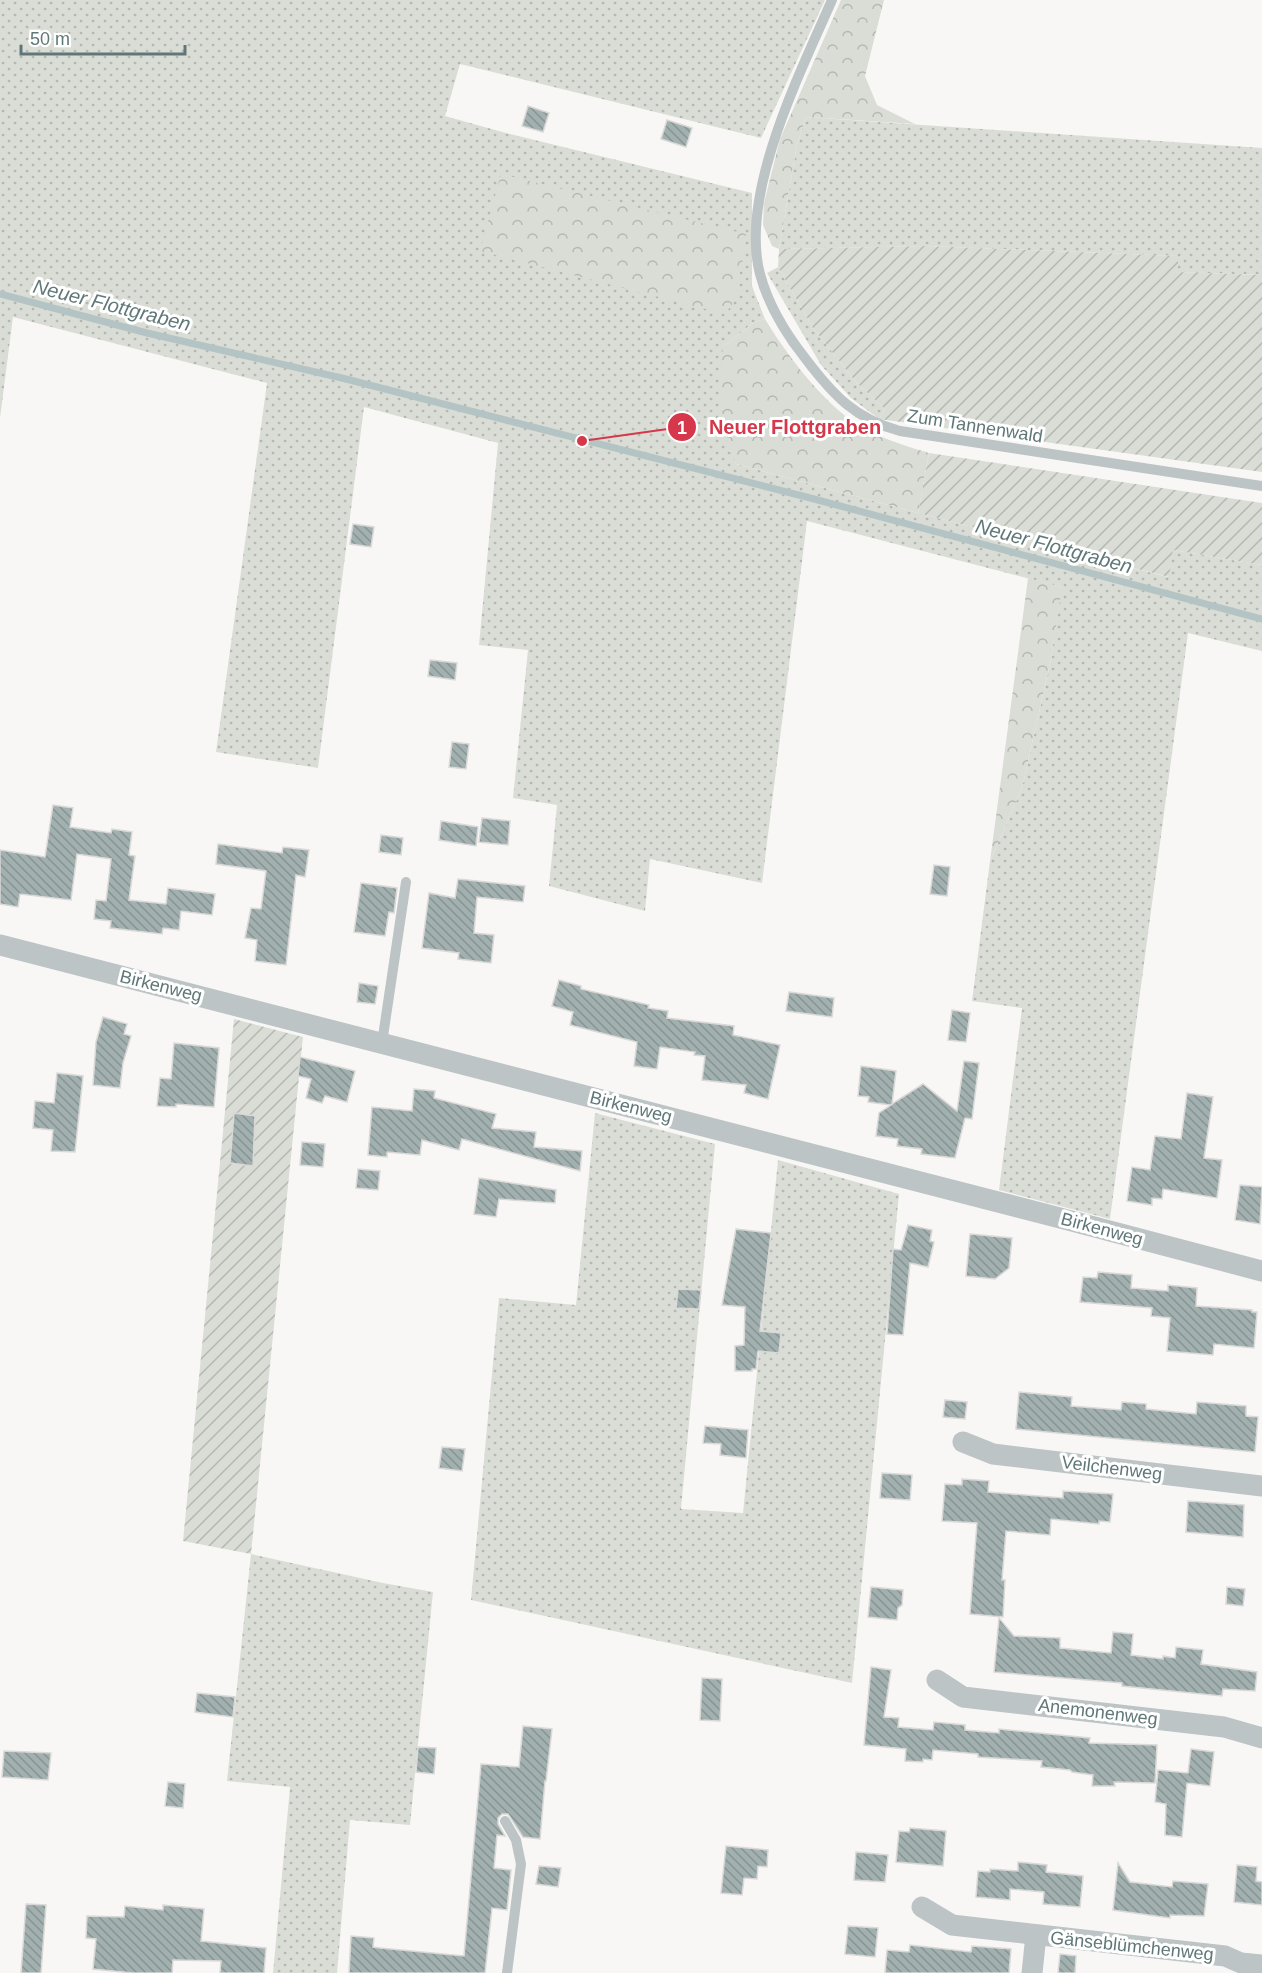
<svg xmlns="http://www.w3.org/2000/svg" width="1262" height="1973" viewBox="0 0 1262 1973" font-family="Helvetica,sans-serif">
<defs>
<pattern id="grass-dots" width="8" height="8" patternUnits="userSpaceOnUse" patternTransform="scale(1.5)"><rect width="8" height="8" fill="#daddd5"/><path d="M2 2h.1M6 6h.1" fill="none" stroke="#b4b8b2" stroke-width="1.8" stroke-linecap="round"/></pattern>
<pattern id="forest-crowns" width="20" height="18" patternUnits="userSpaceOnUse" patternTransform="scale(1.5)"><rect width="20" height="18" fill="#daddd5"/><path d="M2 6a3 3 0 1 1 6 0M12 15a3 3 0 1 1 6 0" fill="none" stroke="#b4b8b2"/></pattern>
<pattern id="garden-furrows" width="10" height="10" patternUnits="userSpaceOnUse" patternTransform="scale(1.5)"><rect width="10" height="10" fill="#daddd5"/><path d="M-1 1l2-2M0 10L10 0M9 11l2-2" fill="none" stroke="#b4b8b2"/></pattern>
<pattern id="building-back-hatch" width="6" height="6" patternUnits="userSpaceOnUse" patternTransform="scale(1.5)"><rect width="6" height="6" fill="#a2b0b0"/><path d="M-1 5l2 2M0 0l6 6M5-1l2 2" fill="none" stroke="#879494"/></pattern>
</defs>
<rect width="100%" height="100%" fill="#f8f7f6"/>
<path fill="url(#grass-dots)" d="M0,0H825L761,138L460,64L445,116L506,133L752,193V286L765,319L754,322L723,347L736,464L918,513L1168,577L1173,550L1262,565V651L1188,633L1110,1219L999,1190L1022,1008L972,1001L990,861L1022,788L1051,659L1061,587L807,521L762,883L650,859L645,911L549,886L557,805L513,798L528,650L479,645L498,443L364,407L318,768L216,752L267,383L13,317L0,418Z
M806,117L1262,148V275L1177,272V256L927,246L779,249L797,144Z
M778,267L813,328L856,382L885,409L879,419L851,398L821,365L767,273Z
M595,1113L715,1144L681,1509L743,1513L778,1160L899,1194L852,1683L471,1600L499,1298L576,1305Z
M251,1554L383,1583L433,1592L410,1825L350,1820L337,1973H273L290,1787L227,1781Z"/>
<path fill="url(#forest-crowns)" d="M841,0H884L865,76L877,105L915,124L806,117L797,144L779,249L772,246L763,225L764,203L780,139Z
M501,174L746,234L736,299L725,314L480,251Z
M765,319C787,355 818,396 852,421C875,437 903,445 929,453L918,513L736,464C719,424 719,389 723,347L754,322Z
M1028,578L1062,587L1051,659L1022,788L990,861Z"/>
<path fill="url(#garden-furrows)" d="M927,246L1178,256V272L1262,275V472L879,419L885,409L856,382L813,328L778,267L779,249Z
M929,453L1262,503V565L1173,550L1169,577L918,513Z
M234,1019L303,1037L251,1554L183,1541Z"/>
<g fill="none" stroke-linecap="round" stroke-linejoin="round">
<path stroke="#b4c4c4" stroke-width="7" d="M0,294L147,333L346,379L814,499L1262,619"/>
</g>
<path fill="url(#building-back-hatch)" stroke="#dad9d8" stroke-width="1.5" d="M528,106L549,113L543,132L522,126Z
M667,120L692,128L686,147L661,139Z
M353,524L374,527L371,547L350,544Z
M430,660L457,663L455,680L428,676Z
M452,742L469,744L466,769L449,767Z
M53,805L73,808L70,827L111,833L112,829L132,832L129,855L135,856L129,900L166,904L168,888L215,894L212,915L181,911L179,930L163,928L162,934L110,928L111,921L94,919L96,900L106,901L111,859L77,854L71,900L20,894L18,907L0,904V850L45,857Z
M482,818L510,821L508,845L479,842Z
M441,821L478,827L476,846L439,840Z
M381,835L403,838L401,855L379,852Z
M218,844L282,853L283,847L309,850L305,877L296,875L286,965L255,961L257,940L245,938L251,908L261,909L266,871L216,864Z
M934,865L950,867L947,896L930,894Z
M458,879L525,886L523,902L477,897L474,933L494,935L491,963L458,959L459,953L422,948L429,893L455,898Z
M361,883L397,888L394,913L389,912L385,936L354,932Z
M559,980L581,986V989L649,1005L648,1008L668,1011L667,1018L734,1026L733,1035L780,1045L768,1099L744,1093L746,1085L702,1080L705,1056L694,1055L695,1052L660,1047L657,1069L634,1066L637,1042L570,1025L573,1012L552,1006Z
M359,983L378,986L375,1004L357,1002Z
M789,992L834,998L832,1017L786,1011Z
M952,1010L970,1013L966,1042L948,1040Z
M103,1017L127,1024L124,1034L131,1036L123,1063L120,1088L93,1085L96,1042Z
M174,1043L219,1048L214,1107L176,1104V1107L157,1106L160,1078L171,1079Z
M300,1057L355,1071L347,1102L325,1096L322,1103L306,1098L311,1079L298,1076Z
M964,1061L979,1063L972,1119L965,1118L955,1158L921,1154L922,1149L897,1146L898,1139L876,1136L879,1113L891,1105L868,1102L869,1097L858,1096L861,1066L896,1071L892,1104L923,1084L957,1111Z
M57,1073L83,1076L75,1152L51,1151L53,1130L33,1128L35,1101L54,1103Z
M414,1089L435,1091L434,1098L496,1114L492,1128L536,1132L534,1147L582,1151L580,1171L462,1139L459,1150L422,1140L420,1155L387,1152V1157L368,1155L372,1107L412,1111Z
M1187,1093L1213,1097L1204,1158L1222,1160L1217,1198L1163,1189L1162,1199L1152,1198V1205L1127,1201L1132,1167L1150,1170L1155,1136L1181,1139Z
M234,1113L255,1116L253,1166L230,1163Z
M302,1142L325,1144L323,1167L300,1165Z
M358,1169L380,1171L378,1190L356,1188Z
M479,1178L556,1190L555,1203L499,1199L496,1217L474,1214Z
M1240,1185L1262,1187L1260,1224L1235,1220Z
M908,1225L932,1230L930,1241L934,1242L928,1267L910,1263L903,1335L887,1334L893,1249L901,1250Z
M736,1229L771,1233L760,1331L781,1333L779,1353L758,1351L756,1369H752V1371H735V1346L744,1345L745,1307L722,1305Z
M970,1234L1012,1238L1009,1268L995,1279L966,1276Z
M1098,1272L1132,1275L1131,1288L1168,1291V1285L1197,1288L1196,1306L1252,1310V1312H1257L1254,1348L1214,1344L1213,1355L1167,1351L1170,1318L1151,1316L1152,1308L1080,1302L1083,1277L1097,1278Z
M678,1289L701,1290L699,1309L676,1308Z
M1019,1392L1072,1397L1071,1406L1121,1410L1122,1402L1146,1404V1409L1196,1414L1197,1402L1246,1406V1416L1258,1417L1255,1452L1016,1429Z
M945,1400L967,1402L965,1419L943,1417Z
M705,1426L748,1430L746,1458L720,1455L721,1444L703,1443Z
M442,1447L465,1449L462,1471L439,1468Z
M882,1473L912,1475L910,1500L880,1498Z
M962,1479L989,1481L988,1492L1063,1498V1491L1113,1494L1110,1522L1099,1521V1524L1051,1519L1050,1535L1006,1531L1002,1580H1005L1003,1617L970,1614L977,1523L942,1521L945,1484L962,1485Z
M1188,1501L1244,1505L1243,1537L1186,1532Z
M871,1587L903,1590L902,1605L898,1608L897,1620L868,1617Z
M1227,1587L1245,1589L1243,1606L1226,1604Z
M999,1618L1014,1636L1060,1638V1648L1111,1653L1113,1632L1133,1634L1131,1655L1163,1659V1656L1175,1658L1176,1647L1203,1650L1201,1664L1257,1672L1255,1691L1223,1689L1222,1696L1122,1686V1683L994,1672Z
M871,1667L891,1670L884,1717L899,1718L898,1727L933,1730L934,1722L965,1725V1730L999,1733V1729L1090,1738L1089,1743L1157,1745L1155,1783L1114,1782L1115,1786H1092L1093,1775L1072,1772L1070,1770L1041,1767L1042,1761L978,1757V1754L933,1750L932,1760L923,1759V1762L905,1761L906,1749L864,1745Z
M702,1678L722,1679L720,1721L700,1720Z
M197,1693L235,1697L233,1717L195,1712Z
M523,1726L552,1729L546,1781H545L540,1839L523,1837L508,1814H502L498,1818V1824L505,1836L497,1835L494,1868L511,1870L507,1910L492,1908L485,1973H349L351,1936L374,1938L373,1947L380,1948L464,1956L481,1764L519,1767Z
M418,1747L436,1748L434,1774L416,1772Z
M1191,1749L1214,1752L1210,1786L1187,1783L1182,1837L1165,1835L1166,1804L1155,1802L1158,1770L1188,1773Z
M4,1751L51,1753L48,1780L2,1777Z
M168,1782L185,1784L183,1808L165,1806Z
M910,1828L946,1831L943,1866L896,1862L899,1831L909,1832Z
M726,1846L768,1850L767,1867L758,1866L757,1879L744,1878L742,1895L721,1893Z
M856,1852L888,1855L885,1882L854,1880Z
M1018,1862L1047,1865L1046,1872L1083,1876L1080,1907L1043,1904L1044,1892L1010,1889V1900L976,1897L978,1871L990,1872V1869L1018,1871Z
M1118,1863L1130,1882L1172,1887L1173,1881L1208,1884L1204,1916L1170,1915V1918L1113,1910Z
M1237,1865L1257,1867L1256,1881L1262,1882V1905L1234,1902Z
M539,1866L561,1868L558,1887L536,1884Z
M26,1904L46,1905L41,1973H21Z
M163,1905L204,1909L201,1941L266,1948L264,1973H220L221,1961L173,1960L172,1973H133L93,1969L96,1939L86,1938L87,1916L124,1917L125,1906L163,1910Z
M848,1926L878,1928L875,1957L845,1954Z
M910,1945L971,1952L972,1946L1011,1949L1009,1973H885L887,1950L909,1952Z
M1060,1954L1076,1956L1075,1973H1058Z"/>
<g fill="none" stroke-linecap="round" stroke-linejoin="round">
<path stroke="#bdc4c5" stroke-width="10" d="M832,0C800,73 739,194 760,274C768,304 786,334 805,358C833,395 855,419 900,431L1262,486
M382,1043L406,882
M505,1821L516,1840L521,1864L507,1973"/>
<path stroke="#bdc4c5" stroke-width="21" d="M0,945C421,1053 842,1160 1262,1271
M963,1442L993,1454L1262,1486
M937,1680L963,1697L1224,1727L1262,1738
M922,1907L952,1925L1225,1956L1241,1963L1262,1965
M1032,1973L1036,1935"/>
</g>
<g text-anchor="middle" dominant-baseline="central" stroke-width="6" stroke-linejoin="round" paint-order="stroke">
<g font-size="18" fill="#607778" stroke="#fff">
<text transform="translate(975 426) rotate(9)">Zum Tannenwald</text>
<text transform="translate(161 986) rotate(14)">Birkenweg</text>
<text transform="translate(631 1107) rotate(14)">Birkenweg</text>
<text transform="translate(1102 1229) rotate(15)">Birkenweg</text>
<text transform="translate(1112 1468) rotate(7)">Veilchenweg</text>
<text transform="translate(1098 1712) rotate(7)">Anemonenweg</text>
<text transform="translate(1132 1946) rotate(6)">Gänseblümchenweg</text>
</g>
<g font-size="20" font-style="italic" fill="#607877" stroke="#fff">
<text transform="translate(112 305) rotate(14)">Neuer Flottgraben</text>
<text transform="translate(1054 546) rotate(15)">Neuer Flottgraben</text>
</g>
</g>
<path fill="none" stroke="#d7374a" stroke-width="2" d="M582 441L682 427"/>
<g fill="#d7374a" stroke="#fff" stroke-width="2">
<circle cx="582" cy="441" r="6"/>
<circle cx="682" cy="427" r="15"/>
</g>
<g font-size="18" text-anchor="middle" font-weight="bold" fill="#fff">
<text x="682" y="434">1</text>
</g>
<g font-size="20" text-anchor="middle" font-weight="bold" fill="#d7374a" stroke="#fff" stroke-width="6" stroke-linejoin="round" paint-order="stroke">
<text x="795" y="434">Neuer Flottgraben</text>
</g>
<path d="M21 45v9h164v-9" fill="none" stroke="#607778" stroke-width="3"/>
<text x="30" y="45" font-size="18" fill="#607778" stroke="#ffffff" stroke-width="4.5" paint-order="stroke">50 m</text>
</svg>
